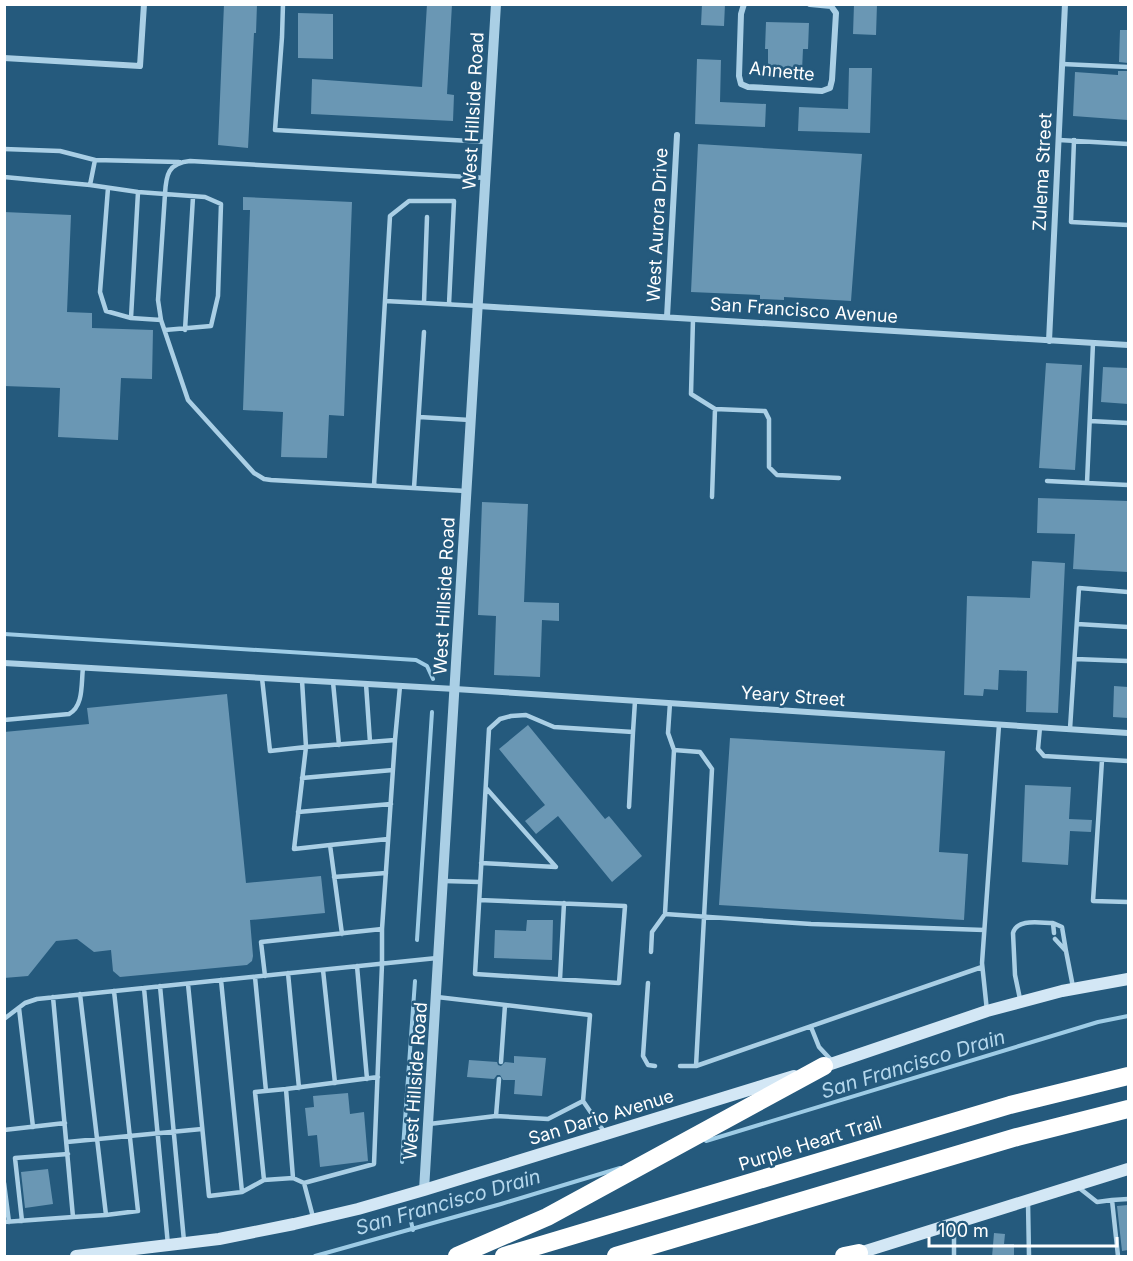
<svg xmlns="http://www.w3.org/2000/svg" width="1133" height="1261" viewBox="0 0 1133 1261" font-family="Inter,sans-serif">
<rect width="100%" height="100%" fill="#255a7d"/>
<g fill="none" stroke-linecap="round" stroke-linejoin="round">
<path stroke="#9ecce6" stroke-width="4" d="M4,634L416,660L427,666L433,679
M417,940L432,712
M706,1141L1098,1022L1128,1016
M402,1162L415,981
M409,1213L413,1230
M315,1256L501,1204L620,1168"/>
</g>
<path fill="#6a97b4" d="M224,4H257L256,33H254L248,148L218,145Z
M427,4H452L447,94L454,95L453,121L311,114L312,79L422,87Z
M702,4H725L724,26L701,25Z
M854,4H877L876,35L853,34Z
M298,13L333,14V59L298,58Z
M766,22L809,23L808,49H803L802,71L768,70V49H765Z
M1120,30H1128V63L1119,62Z
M697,59L721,60L720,102L766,104L765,127L695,124Z
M849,68H872L870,133L798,131L799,107L848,109Z
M1118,71H1128V120L1073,116L1075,72L1118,75Z
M698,144L862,154L851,301L784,297V300L760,299V295L691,292Z
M243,197L352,202L344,416L329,415L327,458L281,457L283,412L243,410L250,210H243Z
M4,212L71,215L67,312L92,313V328L153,330L152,379L121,378L118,440L58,437L60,388L4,386Z
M1046,363L1082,365L1075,470L1039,468Z
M1103,367L1128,368V404L1101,402Z
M1038,498L1128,501V572L1073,569L1075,534L1037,533Z
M482,502L528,504L524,602L559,603V621L542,620L540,677L494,675L496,616L478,615Z
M1032,561L1065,563L1058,713L1026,712L1027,671L999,670L998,690L984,689L983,696L964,695L967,596L1030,598Z
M1114,686L1128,687V718L1113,717Z
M227,694L246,883L321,876L325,913L250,920L253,956L252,961L247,965L120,977L113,971L111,950L94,952L77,939L56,941L28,976L4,978V732L89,724L87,708Z
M528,725L605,819L609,816L642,856L612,882L558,816L536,834L525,821L545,805L499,749Z
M730,738L945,751L939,852L968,854L964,920L719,905Z
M1025,785L1071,787L1069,819L1092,820L1091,832L1070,831L1068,865L1022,862Z
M527,920H553L552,960L494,958L495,930L526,931Z
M514,1056L546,1058L542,1096L514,1094L515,1080H503L500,1075H497L494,1079L467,1077L469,1060L497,1062L498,1065L501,1066L505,1062L514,1063Z
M348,1093L350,1114L364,1112L368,1161L320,1167L317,1135L308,1136L305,1108L314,1107L313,1096Z
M48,1169L53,1204L25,1208L21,1172Z
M1128,1205V1250L1122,1251L1117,1206Z
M994,1233L1005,1234L1004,1244H1014V1257H992Z"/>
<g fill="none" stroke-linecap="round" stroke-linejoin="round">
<path stroke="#aacfe5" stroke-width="4.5" d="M283,4L282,37L275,130L488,142
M1062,64L1128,67
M1059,140L1128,144
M1074,140L1071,222L1128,225
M4,149L60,151L95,160L90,185L4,177
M95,160L179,162
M90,185L138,192L205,197L221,204L218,296L211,326L165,330
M108,188L100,292L106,311L131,318L161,320
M427,217L424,303L478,306
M385,301L424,303
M131,318L138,192
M693,319L691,394L715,409L765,411L769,419V467L777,475L839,478
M185,330L193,197
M419,417L470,420
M1090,421L1128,423
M1047,481L1087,483L1093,343
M1087,483L1128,485
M374,486L390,216L409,201H454L449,304
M414,488L424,332
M466,491L271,480L264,479L254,473L188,400L161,320L158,300L165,194C166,175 168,163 190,161L486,178
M712,497L715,409
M1077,624L1128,627
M1075,659L1128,661
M262,678L270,751L306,747L302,680
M333,682L339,745
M366,684L370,742
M670,703L668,733L674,750L665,914L811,924L984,930
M4,720L69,714C84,706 81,683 83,668
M1040,727L1038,749L1044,756L1128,761
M1070,729L1079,588L1128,592
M674,750L700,752L712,769L696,1066L982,967
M1102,760L1093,901L1128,902
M302,778L393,770
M629,807L633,732
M298,812L391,804
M330,845L388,839
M481,863L556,867L486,788
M334,877L386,873
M444,881L480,882
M479,900L625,906L619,983L475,974L489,729L500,719L511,716L526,715L554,727L633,732L635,701
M1053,923L1062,927L1066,951
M382,929L395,740
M342,934L330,845L294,849L306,747L395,740L400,686
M1055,939L1066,951L1073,987
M651,952L652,932L665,914
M357,966L367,1079
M323,970L335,1083
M288,973L299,1088
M265,976L261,942L382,929V964L374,1164L304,1183L313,1217
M255,977L266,1091
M560,979L564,903
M648,983L643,1056L648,1065L655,1066
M188,984L209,1196L242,1192L221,980
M160,986L184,1241
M144,988L168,1245
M80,994L106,1215L138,1211L114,991
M437,997L590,1015L583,1101L605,1133
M1020,999L1015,975L1013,933C1017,918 1040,923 1053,923L1054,933
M19,1008L33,1127
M987,1011L982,963L999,725
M4,1019L25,1003L37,999L437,958
M811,1027L819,1047L833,1062
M501,1062L505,1005
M680,1066H696
M286,1089L255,1092L264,1180L293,1178
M496,1116L499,1079
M429,1124L496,1116L548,1119L583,1101
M4,1130L65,1123
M67,1142L202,1129
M4,1183L9,1222
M304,1183L293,1178L286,1089L378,1077
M1078,1187L1097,1202L1112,1200
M242,1192L264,1180
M1028,1202L1029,1256
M73,1217L106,1215
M22,1221L15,1158L68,1154
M4,1222L73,1217L53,997
M954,1256V1226
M1118,1256L1112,1200L1128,1199"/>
<path stroke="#aacfe5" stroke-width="6" d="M744,4L741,14L739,76L741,84L748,87L822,91L830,88L832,80L836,13L831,6L810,4
M4,58L140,66L144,4
M478,306L1128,345
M667,317L677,135
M1049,341L1065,4
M4,663L455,689L1128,733"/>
<path stroke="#aacfe5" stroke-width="10" d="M424,1190L496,4"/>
<path stroke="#d3e7f5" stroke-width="12" d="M819,1068L987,1011L1062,991L1128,979
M853,1255L1128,1169
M76,1256L219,1239L294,1224L358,1209L424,1190L794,1076"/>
<path stroke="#fff" stroke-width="18" d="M457,1256L547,1217L824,1066
M504,1256L1010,1105L1128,1076
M616,1256L1017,1137L1128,1109
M844,1256L859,1253"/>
</g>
<g text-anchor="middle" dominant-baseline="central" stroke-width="5" stroke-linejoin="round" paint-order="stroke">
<g font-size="18" fill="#fff" stroke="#255a7d">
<text transform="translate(782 71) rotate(6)">Annette</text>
<text transform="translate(473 111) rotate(-87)">West Hillside Road</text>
<text transform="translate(1042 172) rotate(-87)">Zulema Street</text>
<text transform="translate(657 225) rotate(-87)">West Aurora Drive</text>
<text transform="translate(804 310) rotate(4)">San Francisco Avenue</text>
<text transform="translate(444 596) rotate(-87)">West Hillside Road</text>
<text transform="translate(793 696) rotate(4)">Yeary Street</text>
<text transform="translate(415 1081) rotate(-86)">West Hillside Road</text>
<text transform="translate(601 1117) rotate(-17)">San Dario Avenue</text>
<text transform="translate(810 1143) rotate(-17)">Purple Heart Trail</text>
</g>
<g font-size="20" font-style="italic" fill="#b5d8ed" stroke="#255a7d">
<text transform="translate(913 1064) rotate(-17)">San Francisco Drain</text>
<text transform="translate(448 1202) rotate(-16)">San Francisco Drain</text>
</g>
</g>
<rect width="1133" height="1261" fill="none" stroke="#ffffff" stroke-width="12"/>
<path d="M929 1237v9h188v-9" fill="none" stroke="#ffffff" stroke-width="3"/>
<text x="938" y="1237" font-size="18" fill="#ffffff" stroke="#255a7d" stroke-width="4.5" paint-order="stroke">100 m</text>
</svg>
